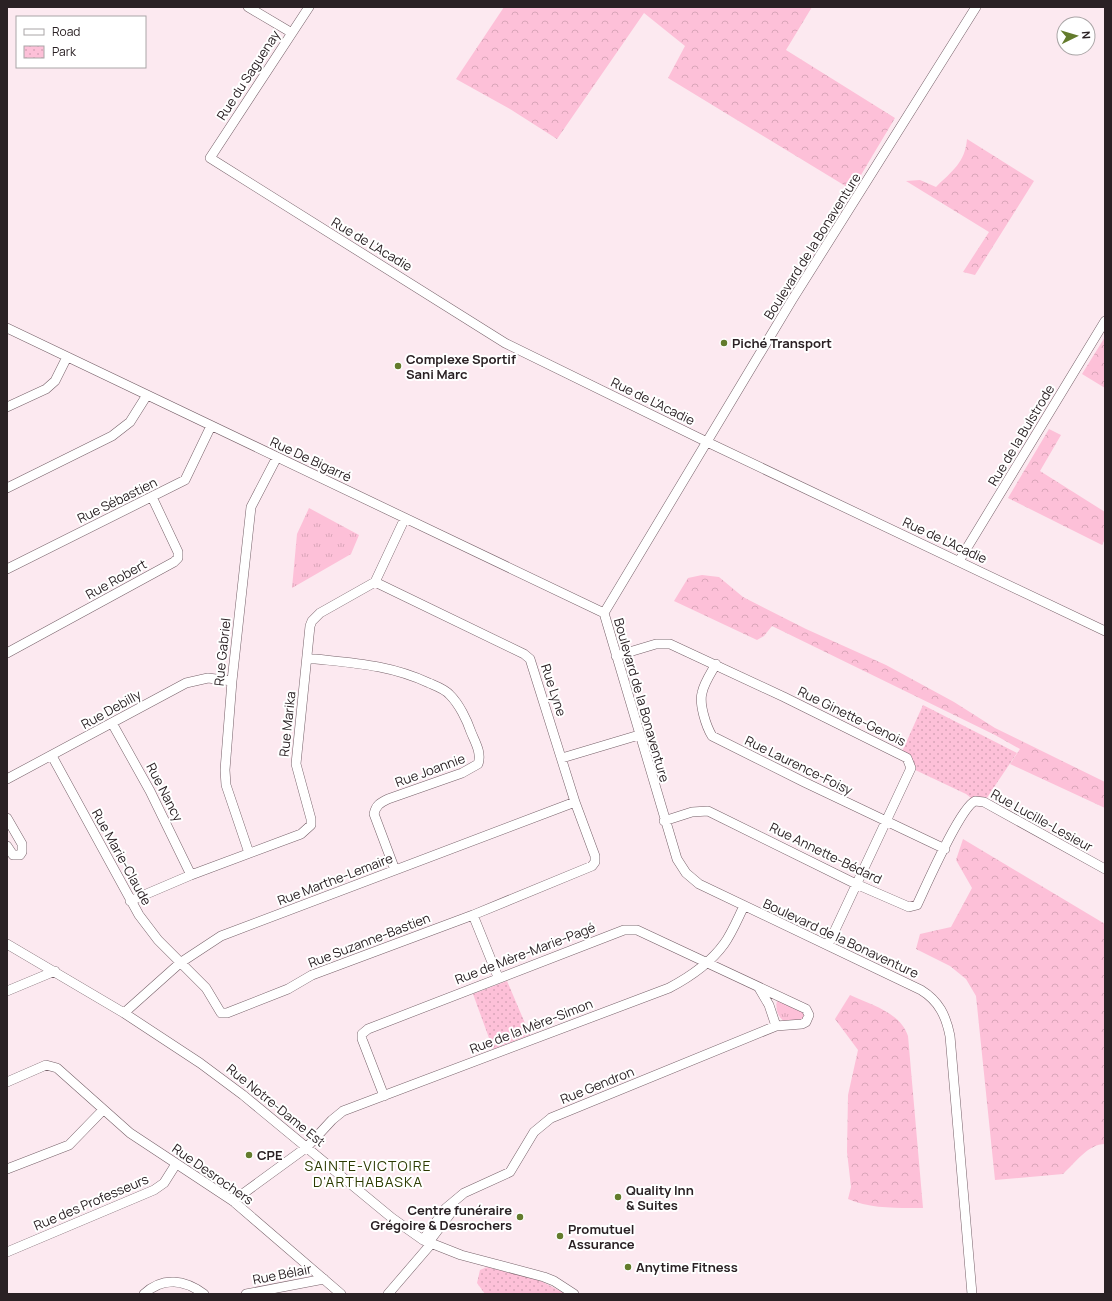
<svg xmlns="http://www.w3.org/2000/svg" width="1112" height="1301" viewBox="0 0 1112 1301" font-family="Manrope,sans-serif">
<defs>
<pattern id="grass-tufts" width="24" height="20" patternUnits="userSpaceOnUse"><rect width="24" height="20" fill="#fdc0d8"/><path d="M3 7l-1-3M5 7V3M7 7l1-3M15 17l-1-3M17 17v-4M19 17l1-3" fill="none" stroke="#d9a5b9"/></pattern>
<pattern id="forest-crowns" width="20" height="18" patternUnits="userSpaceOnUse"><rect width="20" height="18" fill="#fdc0d8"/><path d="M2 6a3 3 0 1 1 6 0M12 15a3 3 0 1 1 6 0" fill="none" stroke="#d9a5b9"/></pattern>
<pattern id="park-dots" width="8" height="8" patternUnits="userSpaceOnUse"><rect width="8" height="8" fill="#fdc0d8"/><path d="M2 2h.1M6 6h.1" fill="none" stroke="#d9a5b9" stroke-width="1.8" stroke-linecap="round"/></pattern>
</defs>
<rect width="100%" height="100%" fill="#fce9f0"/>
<path fill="url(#grass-tufts)" d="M309,508L359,535L351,554L292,588L297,534Z
M779,1000L806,1013L803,1020L784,1021C778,1017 775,1009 777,1001Z"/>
<path fill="url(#forest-crowns)" d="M504,7H812L786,50L895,118L852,190L668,78L685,46L644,13L557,139L510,109L456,79Z
M967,139L1034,181L975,275L963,272L989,232L906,181L920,180L936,187C952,171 965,163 967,139Z
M1105,337V388L1082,374Z
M1049,429L1061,435L1040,471L1105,512V539L1102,545L1008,498Z
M702,575L719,577L743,597L806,629L886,665L954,702L995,728L1105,782V808L1010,764L1020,749L995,735L772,626L764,636L757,640L674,601L688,578Z
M963,839L1105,924V1144C1088,1144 1075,1163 1063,1174L995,1180L976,996L966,979L950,966L916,949L920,934L951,927L972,888L956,860Z
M850,995C871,1005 900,1012 908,1036L923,1208C898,1208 871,1209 848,1199L851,1187L847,1152L848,1095L858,1050L835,1019Z"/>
<path fill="url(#park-dots)" d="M923,705L1017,753L984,802L975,801L966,794L911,768L901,754Z
M507,981L530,1035L493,1049L473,994Z
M487,1267L537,1279L566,1294H485L477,1283L480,1270Z"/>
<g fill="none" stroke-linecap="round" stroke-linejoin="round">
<defs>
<path id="minor" d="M248,7L292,33
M309,7L210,158L505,343L707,442L1105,631
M7,328L604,613
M7,407L46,389L55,381L67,357
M7,488L112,436L130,422L147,395
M959,561L1105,321
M7,569L185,480L211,426
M7,653L174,562L178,558V552L152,497
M616,656L656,644H670L784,697L907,758L911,768L828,945
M307,658C351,663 388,664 429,683C436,686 445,689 450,695C459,704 467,720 471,732C475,742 482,753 478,764L462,773L388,799C380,803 376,805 374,814L395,870
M716,664C711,673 704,683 702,693C699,704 706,726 712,736L804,782L945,849
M112,723L150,791L191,875
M52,756L139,915L158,940L206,988L221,1013H227L288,989L312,975L473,915L592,866L595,862V856L575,802L530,659L524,654L375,582
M562,758L639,735
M7,779L186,683L208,678L232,681
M7,818L22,844V852L20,855H13L7,846
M664,821L692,812L708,811L856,884L909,907L917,905C926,886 960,808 975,801L984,802L1105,869
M249,853L226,785L225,770L232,681L251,507L277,457
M130,901L191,875L301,834L311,825V819L296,764L310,626L312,621L320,613L375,582L405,518
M473,915L498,977
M7,944L124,1013L200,1063L243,1095L392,1218L423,1240L461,1255L544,1277L554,1281L574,1294
M759,988L769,1005L776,1026
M7,991L55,971
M124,1013L180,963L221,936L575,802
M7,1082L46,1065L57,1068L130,1133L233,1201L341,1294
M384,1096L362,1039V1034L368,1029L624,930H637L806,1009L809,1015L806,1022L802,1024L776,1026L551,1118L534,1132L510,1172L464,1193L446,1208L423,1240
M7,1169L69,1145L103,1110
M233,1201L307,1147L332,1120L343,1111L669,988C688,978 711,962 724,944C732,933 738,918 744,906
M428,1243L453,1210L454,1202
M7,1252L154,1190L164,1183L176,1164
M144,1294C163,1276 185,1280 204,1294
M246,1294L324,1279
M388,1294L431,1244
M972,1294L950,1036C946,1016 939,1001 921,990L699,884L686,873L677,859L604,613L792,300L976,7"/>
</defs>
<use href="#minor" stroke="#766169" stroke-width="10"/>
<use href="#minor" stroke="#fff" stroke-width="9"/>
</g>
<g fill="#637b2c" stroke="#fff" stroke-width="1.5">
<circle cx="724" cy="343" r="4"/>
<circle cx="398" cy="366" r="4"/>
<circle cx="249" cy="1155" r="4"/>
<circle cx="618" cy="1197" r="4"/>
<circle cx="520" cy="1217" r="4"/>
<circle cx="560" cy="1236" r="4"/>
<circle cx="628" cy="1267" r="4"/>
</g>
<g text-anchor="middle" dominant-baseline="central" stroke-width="4" stroke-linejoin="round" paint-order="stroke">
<g font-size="13" fill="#2a2124" stroke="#fff">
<text transform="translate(248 75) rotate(-57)">Rue du Saguenay</text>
<text transform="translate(372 244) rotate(31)">Rue de L'Acadie</text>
<text transform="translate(812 246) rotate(-58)">Boulevard de la Bonaventure</text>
<text transform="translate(653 401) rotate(26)">Rue de L'Acadie</text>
<text transform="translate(1021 435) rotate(-59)">Rue de la Bulstrode</text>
<text transform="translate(311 459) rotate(25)">Rue De Bigarré</text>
<text transform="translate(117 500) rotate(-26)">Rue Sébastien</text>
<text transform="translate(945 540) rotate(25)">Rue de L'Acadie</text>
<text transform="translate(116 579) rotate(-29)">Rue Robert</text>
<text transform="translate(222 652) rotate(-84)">Rue Gabriel</text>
<text transform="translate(554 690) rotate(72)">Rue Lyne</text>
<text transform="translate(642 700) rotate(74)">Boulevard de la Bonaventure</text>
<text transform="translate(111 709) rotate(-29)">Rue Debilly</text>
<text transform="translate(852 716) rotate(26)">Rue Ginette-Genois</text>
<text transform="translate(287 724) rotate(-84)">Rue Marika</text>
<text transform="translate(799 765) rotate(26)">Rue Laurence-Foisy</text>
<text transform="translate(430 770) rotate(-20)">Rue Joannie</text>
<text transform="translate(165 792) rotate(63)">Rue Nancy</text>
<text transform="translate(1042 820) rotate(29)">Rue Lucille-Lesieur</text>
<text transform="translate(826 853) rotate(26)">Rue Annette-Bédard</text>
<text transform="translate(122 857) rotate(61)">Rue Marie-Claude</text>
<text transform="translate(335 879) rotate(-21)">Rue Marthe-Lemaire</text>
<text transform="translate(841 938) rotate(25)">Boulevard de la Bonaventure</text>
<text transform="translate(369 940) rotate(-21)">Rue Suzanne-Bastien</text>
<text transform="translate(525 953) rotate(-21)">Rue de Mère-Marie-Pagé</text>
<text transform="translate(531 1026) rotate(-21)">Rue de la Mère-Simon</text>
<text transform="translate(597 1085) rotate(-22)">Rue Gendron</text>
<text transform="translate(276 1105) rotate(39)">Rue Notre-Dame Est</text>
<text transform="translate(213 1174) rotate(35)">Rue Desrochers</text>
<text transform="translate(91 1202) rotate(-23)">Rue des Professeurs</text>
<text transform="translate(282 1274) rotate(-11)">Rue Bélair</text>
</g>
<g font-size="13" font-weight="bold" fill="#2a2124" stroke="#fff" text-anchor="start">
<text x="732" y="343">Piché Transport</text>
<text x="406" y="359">Complexe Sportif<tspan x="406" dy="15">Sani Marc</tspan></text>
<text x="257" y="1155">CPE</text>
<text x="626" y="1190">Quality Inn<tspan x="626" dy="15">&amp; Suites</tspan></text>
<text x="512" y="1210" text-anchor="end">Centre funéraire<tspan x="512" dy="15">Grégoire &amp; Desrochers</tspan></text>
<text x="568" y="1229">Promutuel<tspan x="568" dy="15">Assurance</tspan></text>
<text x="636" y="1267">Anytime Fitness</text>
</g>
<g font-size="14" letter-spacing="1" fill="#2c3a01" stroke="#fff">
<text x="368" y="1165">SAINTE-VICTOIRE<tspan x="368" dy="16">D'ARTHABASKA</tspan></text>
</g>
</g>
<rect width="1112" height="1301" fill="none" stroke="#2a2124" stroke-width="16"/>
<rect x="16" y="16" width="130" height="52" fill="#ffffff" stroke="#aaa6a7"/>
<rect x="24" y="29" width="20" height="6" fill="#ffffff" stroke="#aaa6a7"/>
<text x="52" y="36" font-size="12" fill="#2a2124">Road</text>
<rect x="24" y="46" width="20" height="12" fill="url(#park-dots)" stroke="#aaa6a7"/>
<text x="52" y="56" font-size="12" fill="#2a2124">Park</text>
<g transform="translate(1076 36) rotate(85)"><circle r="19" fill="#ffffff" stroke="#aaa6a7"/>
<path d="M0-3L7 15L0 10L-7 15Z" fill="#637b2c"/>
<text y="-6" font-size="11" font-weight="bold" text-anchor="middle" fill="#2a2124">N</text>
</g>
</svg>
